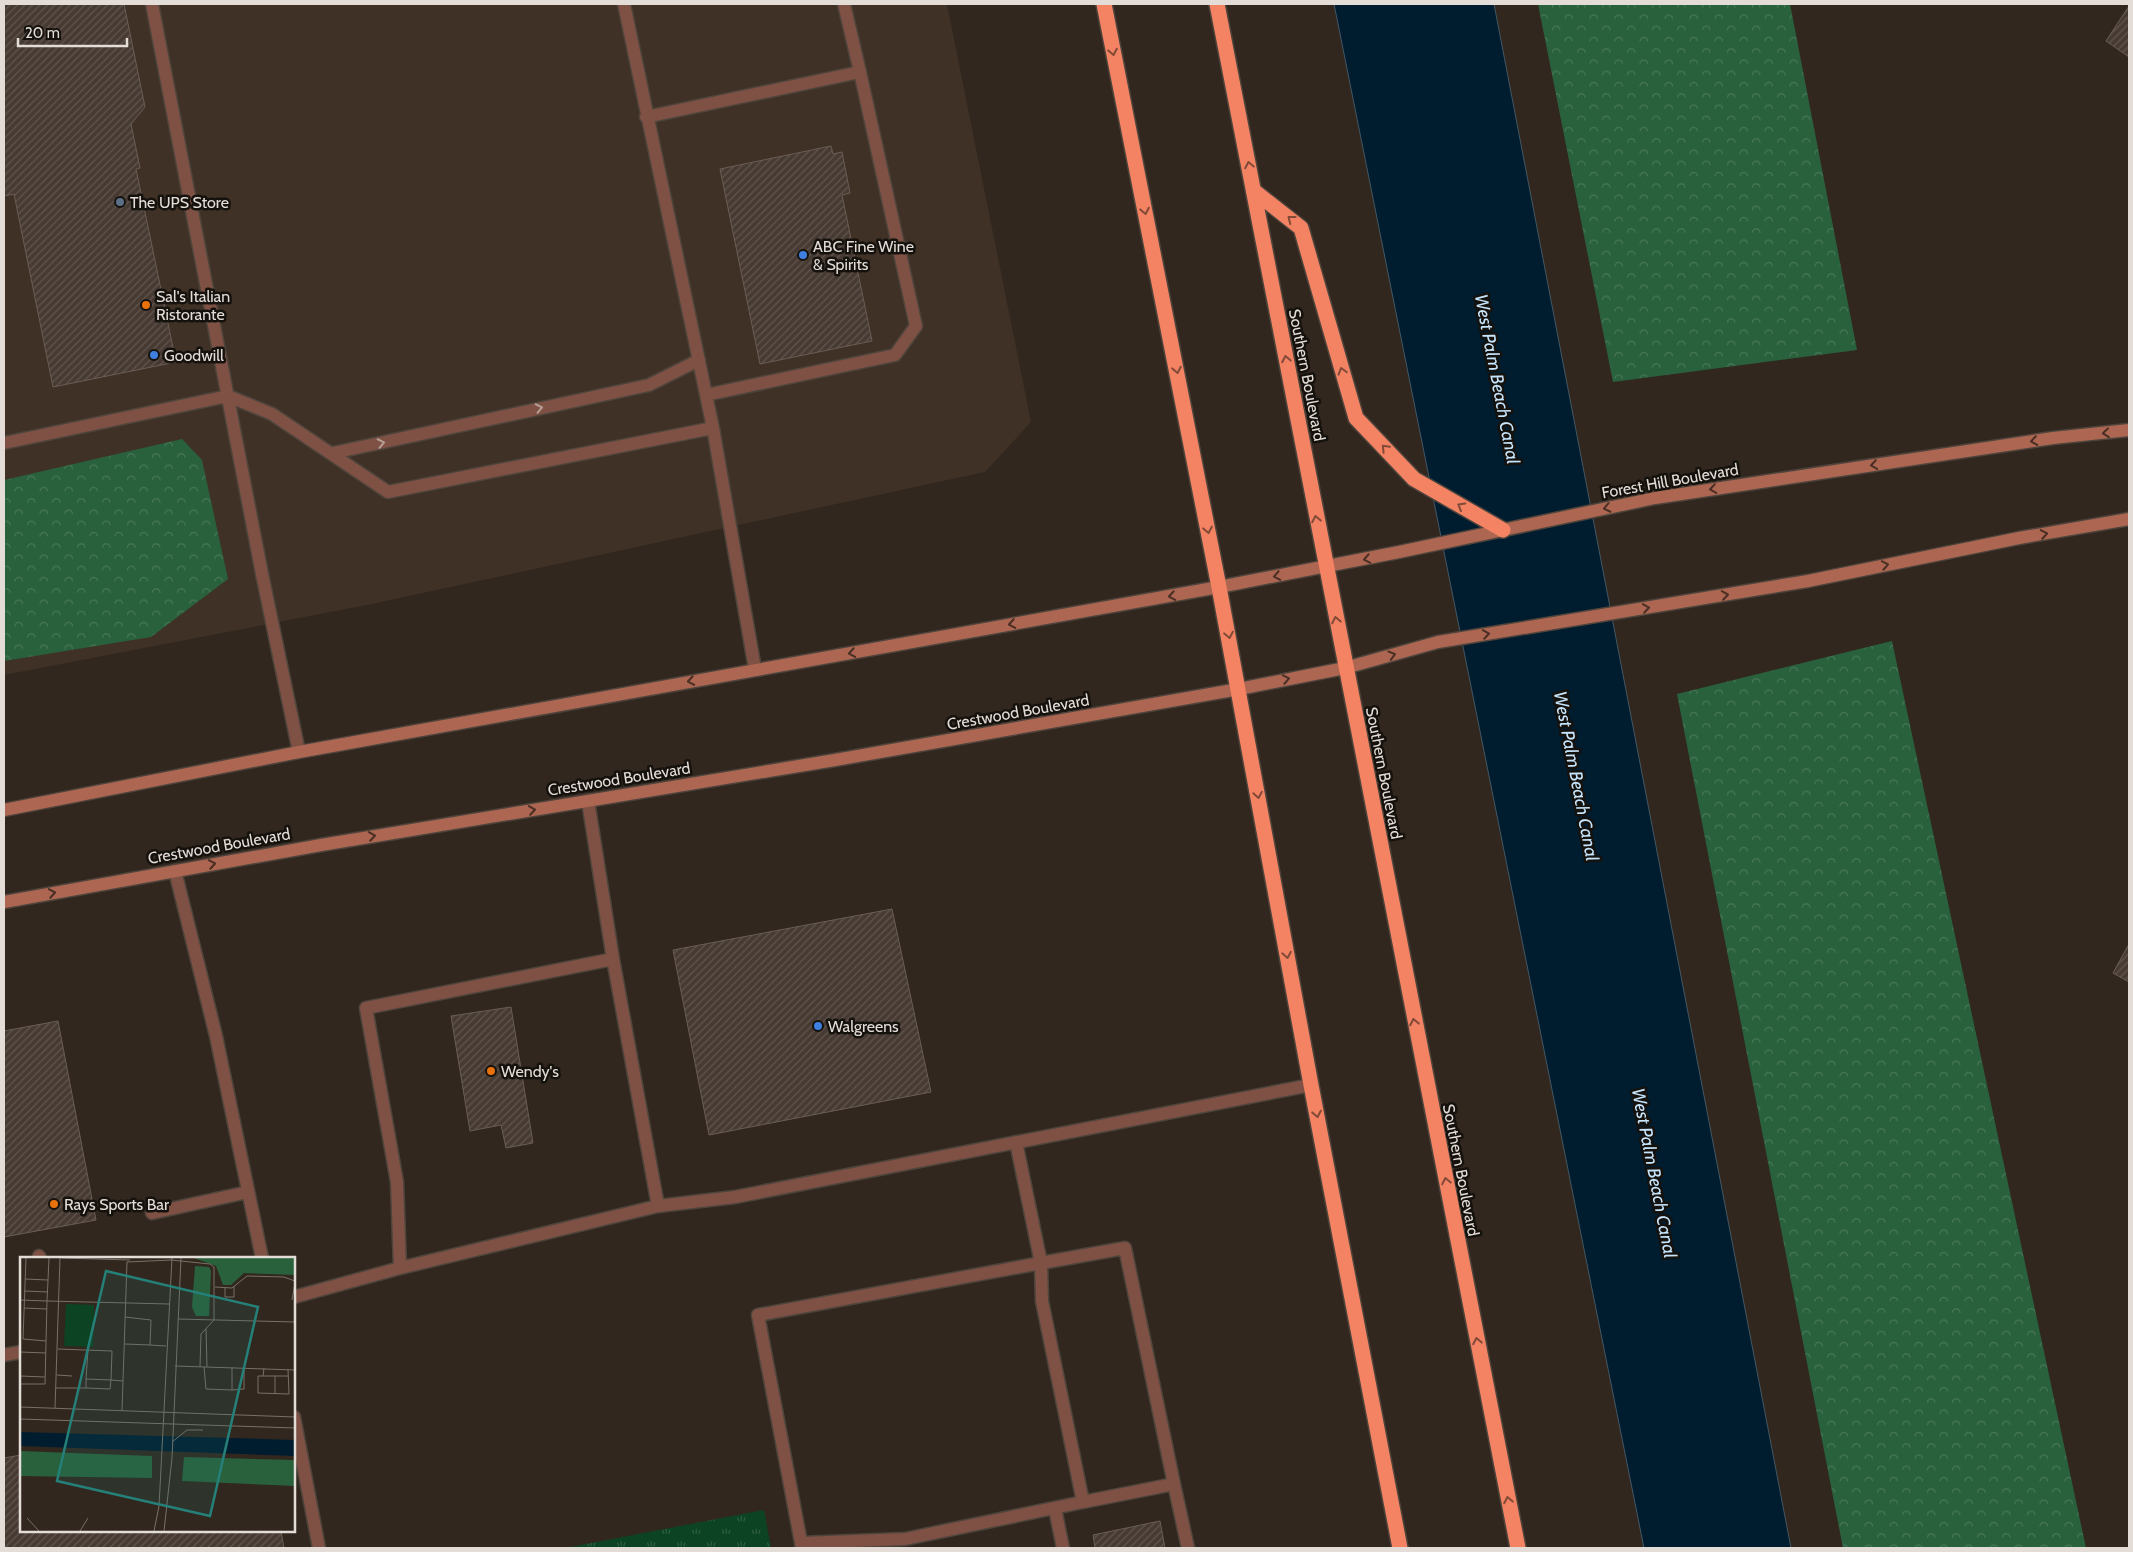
<svg xmlns="http://www.w3.org/2000/svg" width="2133" height="1552" viewBox="0 0 2133 1552" font-family="Cabin,sans-serif">
<defs>
<pattern id="forest-crowns" width="20" height="18" patternUnits="userSpaceOnUse" patternTransform="scale(1.25)"><rect width="20" height="18" fill="#29613d"/><path d="M2 6a3 3 0 1 1 6 0M12 15a3 3 0 1 1 6 0" fill="none" stroke="#487758"/></pattern>
<pattern id="park-tufts" width="24" height="20" patternUnits="userSpaceOnUse" patternTransform="scale(1.25)"><rect width="24" height="20" fill="#0c4323"/><path d="M3 7l-1-3M5 7V3M7 7l1-3M15 17l-1-3M17 17v-4M19 17l1-3" fill="none" stroke="#2f5e42"/></pattern>
<pattern id="building-hatch" width="6" height="6" patternUnits="userSpaceOnUse" patternTransform="scale(1.25)"><rect width="6" height="6" fill="#463a32"/><path d="M-1 1l2-2M0 6l6-6M5 7l2-2" fill="none" stroke="#61564f"/></pattern>
</defs>
<rect width="100%" height="100%" fill="#31271e"/>
<path fill="#3f3125" d="M4,4H947L1031,422L985,472L367,605L4,675Z"/>
<path fill="url(#forest-crowns)" d="M1538,4H1790L1857,350L1613,382Z
M182,439L202,460L228,579L151,637L4,661V480Z
M1892,641L2086,1548H1843L1677,694Z"/>
<path fill="url(#park-tufts)" d="M764,1510L771,1548H565Z"/>
<path fill="#001d30" stroke="#445762" d="M1334,4H1494L1791,1548H1644Z"/>
<path fill="url(#building-hatch)" stroke="#6b5d55" d="M4,4H124L145,107L131,124L140,168L136,169L176,362L53,387L14,194L4,196Z
M2129,6V57L2106,41Z
M831,146L833,154L842,152L850,193L842,195L872,341L760,364L720,169Z
M892,909L931,1092L709,1135L673,950Z
M2129,944V982L2113,973Z
M511,1007L533,1143L506,1148L501,1125L470,1131L451,1016Z
M58,1021L96,1220L4,1237V1031Z
M21,1455V1531H281L284,1548H4V1458Z
M1160,1521L1165,1548H1095L1093,1535Z"/>
<g fill="none" stroke-linecap="round" stroke-linejoin="round">
<defs>
<path id="lane" d="M152,4L262,574L299,752
M624,4L713,428L755,669
M844,4L860,72
M646,117L860,72L916,326L895,355L706,395
M4,443L228,396L272,414L388,492L713,428
M333,453L649,385L699,360
M588,801L613,959
M175,871L216,1036L262,1258
M152,1213L248,1192
M39,1256L40,1258
M400,1268L397,1182L366,1008L613,959L658,1206
M294,1297L400,1268L658,1206L735,1197L1311,1085
M4,1355L21,1352
M294,1417L319,1548
M1174,1484L1188,1548
M1055,1509L1063,1548
M802,1543L905,1539L1083,1502L1042,1301L1041,1263L1125,1248L1174,1484L1083,1502
M802,1548L758,1315L1041,1263L1016,1142"/>
<path id="secondary" d="M4,810L299,752L1219,587L1399,552L1655,498L2053,438L2129,430
M4,902L321,845L835,760L1239,689L1345,668L1438,642L1808,581L2019,538L2129,519"/>
<path id="highway" d="M1104,4L1219,587L1311,1085L1400,1548
M1217,4L1518,1548
M1254,191L1301,228L1356,418L1414,479L1503,530"/>
</defs>
<use href="#lane" stroke="#4e443c" stroke-width="15"/>
<use href="#secondary" stroke="#4e443c" stroke-width="15"/>
<use href="#highway" stroke="#4e443c" stroke-width="18"/>
<use href="#lane" stroke="#7e5144" stroke-width="12"/>
<use href="#secondary" stroke="#ad6651" stroke-width="12"/>
<use href="#highway" stroke="#f38363" stroke-width="15"/>
</g>
<defs><path id="oneway-chevron" d="M-2-3.5L2.5 0L-2 3.5" fill="none" stroke-width="1.6" stroke-linecap="round" stroke-linejoin="round" transform="scale(1.25)"/></defs>
<g stroke="#844a38">
<use href="#oneway-chevron" transform="translate(1113 52) rotate(79)"/>
<use href="#oneway-chevron" transform="translate(1249 165) rotate(-101)"/>
<use href="#oneway-chevron" transform="translate(1145 211) rotate(79)"/>
<use href="#oneway-chevron" transform="translate(1291 219) rotate(-142)"/>
<use href="#oneway-chevron" transform="translate(1286 359) rotate(-101)"/>
<use href="#oneway-chevron" transform="translate(1177 370) rotate(79)"/>
<use href="#oneway-chevron" transform="translate(1342 371) rotate(-106)"/>
<use href="#oneway-chevron" transform="translate(1385 448) rotate(-134)"/>
<use href="#oneway-chevron" transform="translate(1461 506) rotate(-150)"/>
<use href="#oneway-chevron" transform="translate(1316 519) rotate(-101)"/>
<use href="#oneway-chevron" transform="translate(1208 530) rotate(79)"/>
<use href="#oneway-chevron" transform="translate(1336 620) rotate(-101)"/>
<use href="#oneway-chevron" transform="translate(1229 635) rotate(79)"/>
<use href="#oneway-chevron" transform="translate(1258 795) rotate(80)"/>
<use href="#oneway-chevron" transform="translate(1287 955) rotate(80)"/>
<use href="#oneway-chevron" transform="translate(1414 1022) rotate(-101)"/>
<use href="#oneway-chevron" transform="translate(1317 1114) rotate(79)"/>
<use href="#oneway-chevron" transform="translate(1446 1181) rotate(-101)"/>
<use href="#oneway-chevron" transform="translate(1477 1341) rotate(-101)"/>
<use href="#oneway-chevron" transform="translate(1508 1500) rotate(-101)"/>
</g>
<g stroke="#b69e95">
<use href="#oneway-chevron" transform="translate(539 408) rotate(-12)"/>
<use href="#oneway-chevron" transform="translate(381 443) rotate(-12)"/>
</g>
<g stroke="#4a2f25">
<use href="#oneway-chevron" transform="translate(2106 433) rotate(174)"/>
<use href="#oneway-chevron" transform="translate(2034 441) rotate(171)"/>
<use href="#oneway-chevron" transform="translate(1874 465) rotate(171)"/>
<use href="#oneway-chevron" transform="translate(1713 489) rotate(171)"/>
<use href="#oneway-chevron" transform="translate(1607 508) rotate(168)"/>
<use href="#oneway-chevron" transform="translate(2044 534) rotate(-10)"/>
<use href="#oneway-chevron" transform="translate(1367 559) rotate(169)"/>
<use href="#oneway-chevron" transform="translate(1885 565) rotate(-11)"/>
<use href="#oneway-chevron" transform="translate(1277 576) rotate(169)"/>
<use href="#oneway-chevron" transform="translate(1725 595) rotate(-9)"/>
<use href="#oneway-chevron" transform="translate(1172 596) rotate(170)"/>
<use href="#oneway-chevron" transform="translate(1646 608) rotate(-9)"/>
<use href="#oneway-chevron" transform="translate(1012 624) rotate(170)"/>
<use href="#oneway-chevron" transform="translate(1486 634) rotate(-9)"/>
<use href="#oneway-chevron" transform="translate(852 653) rotate(170)"/>
<use href="#oneway-chevron" transform="translate(1392 655) rotate(-16)"/>
<use href="#oneway-chevron" transform="translate(1286 679) rotate(-11)"/>
<use href="#oneway-chevron" transform="translate(691 681) rotate(170)"/>
<use href="#oneway-chevron" transform="translate(532 810) rotate(-9)"/>
<use href="#oneway-chevron" transform="translate(372 836) rotate(-9)"/>
<use href="#oneway-chevron" transform="translate(212 864) rotate(-10)"/>
<use href="#oneway-chevron" transform="translate(52 893) rotate(-10)"/>
</g>
<circle fill="#5c6f8a" stroke="#15110d" stroke-width="2" cx="120" cy="202" r="5"/>
<g fill="#3f7fe0" stroke="#15110d" stroke-width="2">
<circle cx="803" cy="255" r="5"/>
<circle cx="154" cy="355" r="5"/>
<circle cx="818" cy="1026" r="5"/>
</g>
<g fill="#e8710a" stroke="#15110d" stroke-width="2">
<circle cx="146" cy="305" r="5"/>
<circle cx="491" cy="1071" r="5"/>
<circle cx="54" cy="1204" r="5"/>
</g>
<g text-anchor="middle" dominant-baseline="central" stroke-width="5" stroke-linejoin="round" paint-order="stroke">
<g font-size="16" fill="#e4ddd7" stroke="#15110d" text-anchor="start">
<text x="130" y="202">The UPS Store</text>
<text x="813" y="246">ABC Fine Wine<tspan x="813" dy="18">&amp; Spirits</tspan></text>
<text x="156" y="296">Sal's Italian<tspan x="156" dy="18">Ristorante</tspan></text>
<text x="164" y="355">Goodwill</text>
<text x="828" y="1026">Walgreens</text>
<text x="501" y="1071">Wendy's</text>
<text x="64" y="1204">Rays Sports Bar</text>
</g>
<g font-size="16" fill="#e4ddd7" stroke="#15110d">
<text transform="translate(1307 375) rotate(79)">Southern Boulevard</text>
<text transform="translate(1670 481) rotate(-10)">Forest Hill Boulevard</text>
<text transform="translate(1018 712) rotate(-10)">Crestwood Boulevard</text>
<text transform="translate(1384 773) rotate(79)">Southern Boulevard</text>
<text transform="translate(619 779) rotate(-9)">Crestwood Boulevard</text>
<text transform="translate(219 846) rotate(-10)">Crestwood Boulevard</text>
<text transform="translate(1461 1170) rotate(79)">Southern Boulevard</text>
</g>
<g font-size="18" font-style="italic" fill="#c7e6fd" stroke="#15110d">
<text transform="translate(1497 379) rotate(79)">West Palm Beach Canal</text>
<text transform="translate(1576 776) rotate(79)">West Palm Beach Canal</text>
<text transform="translate(1654 1173) rotate(79)">West Palm Beach Canal</text>
</g>
</g>
<g transform="translate(20 1257)">
<rect width="275" height="275" fill="#31271e"/>
<path d="M174,1H275V18L224,16L211,28H203L196,9ZM175,9L189,10L191,14L189,59H176L172,50ZM0,194L132,199V221L0,219ZM164,200L275,203V229L162,224Z" fill="#29613d"/>
<path d="M46,47L74,48L73,90L44,89Z" fill="#0c4323"/>
<path d="M50,51H58V68H49Z" fill="#0c4323"/>
<path d="M0,175L275,183V199L0,189Z" fill="#001d30"/>
<path fill="none" stroke="#797068" stroke-width="1" d="M6,1L3,82L26,84M42,1L110,3M5,22L28,23L27,44L149,47M28,23L29,1M195,30L212,31L227,19L264,20L275,24M205,31V40H214V29M4,34L28,35M0,43L27,44L25,127H0M272,43L275,26M4,51L27,52M105,60L131,63L130,88L105,87M158,62L275,65M186,72L187,110M130,88L146,89M38,92L92,94L91,123L103,124M0,95L26,96M155,109L275,113M184,110L186,132L212,133V110M244,111L243,119H238V136L269,137L268,112M37,118L52,119M0,119L25,120M243,119H268M66,122V131L90,132L91,123L66,122L68,93M36,131H66M212,133L224,132V111M255,137V119M0,150L275,160M35,151L40,1M102,154L107,5L151,3L190,7L194,10V63L181,77L180,110M0,162L275,171M152,185L167,173H183M7,261L19,274M60,274L68,261M134,274L139,249L152,1M144,274L152,201L161,1"/>
<path fill="#248078" fill-opacity="0.15" stroke="#248078" stroke-width="2.5" d="M86,14L238,50L190,259L37,224Z"/>
<rect width="275" height="275" fill="none" stroke="#e4ddd7" stroke-width="2.5"/>
</g>
<rect width="2133" height="1552" fill="none" stroke="#e4ddd7" stroke-width="10"/>
<path d="M18 38v8h109v-8" fill="none" stroke="#e4ddd7" stroke-width="2.5"/>
<text x="25" y="38" font-size="15" fill="#e4ddd7" stroke="#15110d" stroke-width="4" paint-order="stroke">20 m</text>
</svg>
